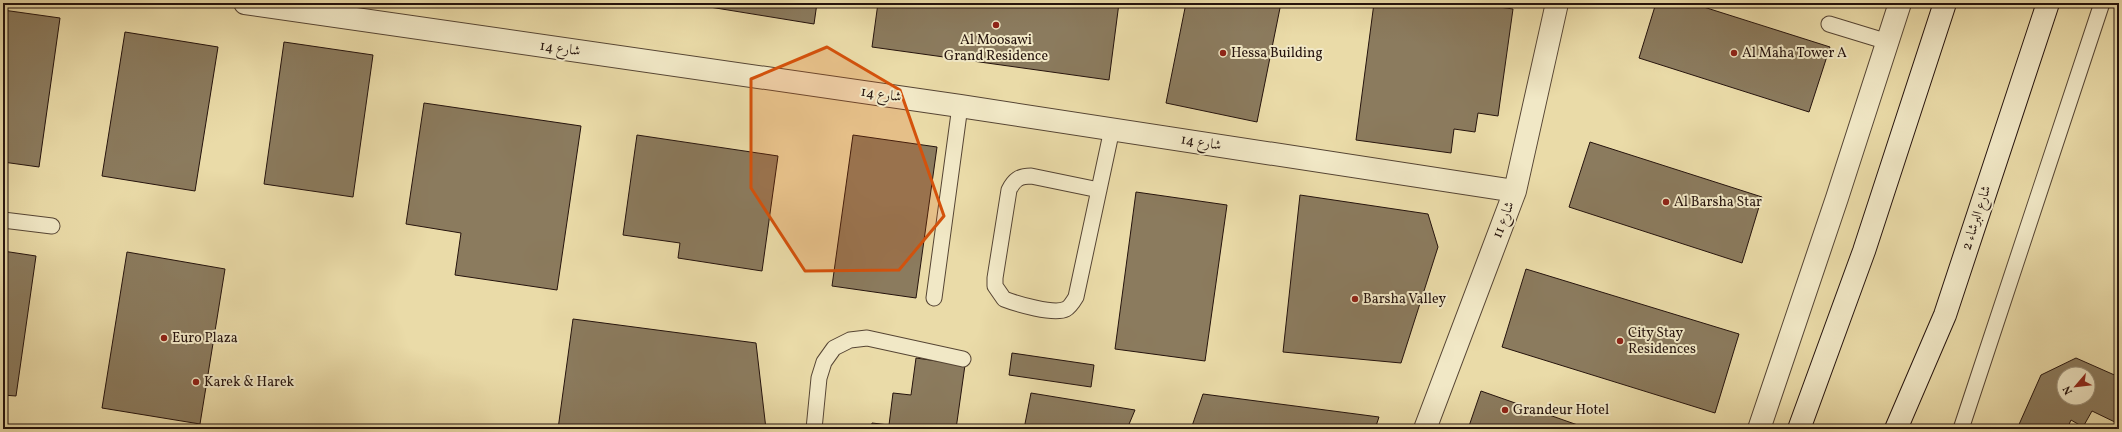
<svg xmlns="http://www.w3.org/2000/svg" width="2122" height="432" viewBox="0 0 2122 432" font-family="Vollkorn,Amiri,serif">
<rect width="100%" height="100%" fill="#eadba8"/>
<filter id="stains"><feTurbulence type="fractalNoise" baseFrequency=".005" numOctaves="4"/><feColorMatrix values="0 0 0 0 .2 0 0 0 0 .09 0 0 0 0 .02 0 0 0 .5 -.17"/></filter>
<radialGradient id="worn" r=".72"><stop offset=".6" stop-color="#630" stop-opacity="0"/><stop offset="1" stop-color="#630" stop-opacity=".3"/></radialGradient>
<path fill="#8b7b5e" stroke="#25130d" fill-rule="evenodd" d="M685,3H817L814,24Z
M878,3H1119L1109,80L872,47Z
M1186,3H1281L1257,122L1166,103Z
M1374,3H1472L1513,9L1498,116L1478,113L1475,132L1454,129L1451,153L1356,140Z
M1656,3H1691L1830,47L1809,112L1639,58Z
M3,10L60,18L39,167L3,162Z
M125,32L218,47L195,191L102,176Z
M284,42L373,55L353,197L264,184Z
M424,103L581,126L557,290L455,275L461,233L406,224Z
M637,135L778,156L762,271L678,258L680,243L623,235Z
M853,135L937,147L916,298L832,286Z
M1590,142L1762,197L1742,263L1569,207Z
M1136,192L1227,205L1205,361L1115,349Z
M1300,195L1428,214L1438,247L1401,363L1283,352Z
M3,251L36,256L16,396L3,395Z
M127,252L225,269L200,424L102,408Z
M1526,269L1739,334L1715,413L1502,347Z
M573,319L756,343L766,429H558Z
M1012,353L1094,365L1091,387L1009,375Z
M916,358L965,365L956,429H871L872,423L889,425L893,393L911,395Z
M2076,358L2119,377V424L2092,411L2083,427L2071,420L2067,429H2017L2041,375ZM2064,374H2088V398H2064Z
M1481,391L1589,429H1468Z
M1031,393L1135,410L1127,429H1024Z
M1203,394L1379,417L1375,429H1191Z"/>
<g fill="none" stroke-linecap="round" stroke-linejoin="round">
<defs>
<path id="lane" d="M1829,24L1888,42
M1099,190L1031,176C1019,176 1014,180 1009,190L995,278V286L1004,299C1017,304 1054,315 1066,309C1070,307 1073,302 1076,297L1112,129
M3,220L52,226
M934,298L960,106
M814,429L819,378L824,362L834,348L850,340L867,338L963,359
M1961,429L2102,3"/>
<path id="street" d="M245,3L960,106L1515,191
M1425,429L1515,191L1557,3
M1759,429L1837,198L1900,3"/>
<path id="secondary" d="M1799,429L1864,251L1945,3
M1896,429L1945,315L2048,3"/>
</defs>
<use href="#lane" stroke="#564534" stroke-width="17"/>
<use href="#street" stroke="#564534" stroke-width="24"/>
<use href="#secondary" stroke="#25130d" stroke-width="24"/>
<use href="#lane" stroke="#f1e8c6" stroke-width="15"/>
<use href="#street" stroke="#f1e8c6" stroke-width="22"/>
<use href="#secondary" stroke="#f1e8c6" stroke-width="22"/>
</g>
<path fill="#d4520c" fill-opacity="0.2" stroke="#d4520c" stroke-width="3" stroke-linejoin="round" d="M827,47L900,90L944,216L899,270L805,271L751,188V79Z"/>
<g fill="#8f2418" stroke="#f1e8c6" stroke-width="1.5">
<circle cx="996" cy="25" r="4"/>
<circle cx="1223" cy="53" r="4"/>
<circle cx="1734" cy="53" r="4"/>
<circle cx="1666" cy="202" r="4"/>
<circle cx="1355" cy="299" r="4"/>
<circle cx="164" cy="338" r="4"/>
<circle cx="1620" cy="341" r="4"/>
<circle cx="196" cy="382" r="4"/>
<circle cx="1505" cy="410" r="4"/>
</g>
<g text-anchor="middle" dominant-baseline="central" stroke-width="4" stroke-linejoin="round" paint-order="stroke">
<g font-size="14" fill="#25130d" stroke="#f1e8c6" text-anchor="start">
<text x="996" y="40" text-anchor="middle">Al Moosawi<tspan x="996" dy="16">Grand Residence</tspan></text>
<text x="1231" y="53">Hessa Building</text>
<text x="1742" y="53">Al Maha Tower A</text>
<text x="1674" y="202">Al Barsha Star</text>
<text x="1363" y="299">Barsha Valley</text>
<text x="1628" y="333">City Stay<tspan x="1628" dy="16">Residences</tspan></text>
<text x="172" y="338">Euro Plaza</text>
<text x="204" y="382">Karek &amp; Harek</text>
<text x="1513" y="410">Grandeur Hotel</text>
</g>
<g font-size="14" fill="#25130d" stroke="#f1e8c6">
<text transform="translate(560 49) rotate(8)">شارع 14</text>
<text transform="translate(881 95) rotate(8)">شارع 14</text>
<text transform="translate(1201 143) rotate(9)">شارع 14</text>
<text transform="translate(1977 218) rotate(-72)">شارع البرشاء 2</text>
<text transform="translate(1504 220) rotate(-69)">شارع 11</text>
</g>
</g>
<rect width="2122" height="432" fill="none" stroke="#eadba8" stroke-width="16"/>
<rect x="4" y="4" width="2114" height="424" fill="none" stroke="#25130d" stroke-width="2"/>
<rect x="8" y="8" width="2106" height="416" fill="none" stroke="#25130d"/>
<g transform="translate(2076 386) rotate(242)"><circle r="19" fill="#f1e8c6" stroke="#9f937c"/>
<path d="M0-3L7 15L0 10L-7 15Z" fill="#8f2418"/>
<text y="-6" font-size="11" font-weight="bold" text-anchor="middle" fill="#25130d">N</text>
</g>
<rect width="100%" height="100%" filter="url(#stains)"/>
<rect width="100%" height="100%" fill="url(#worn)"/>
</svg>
